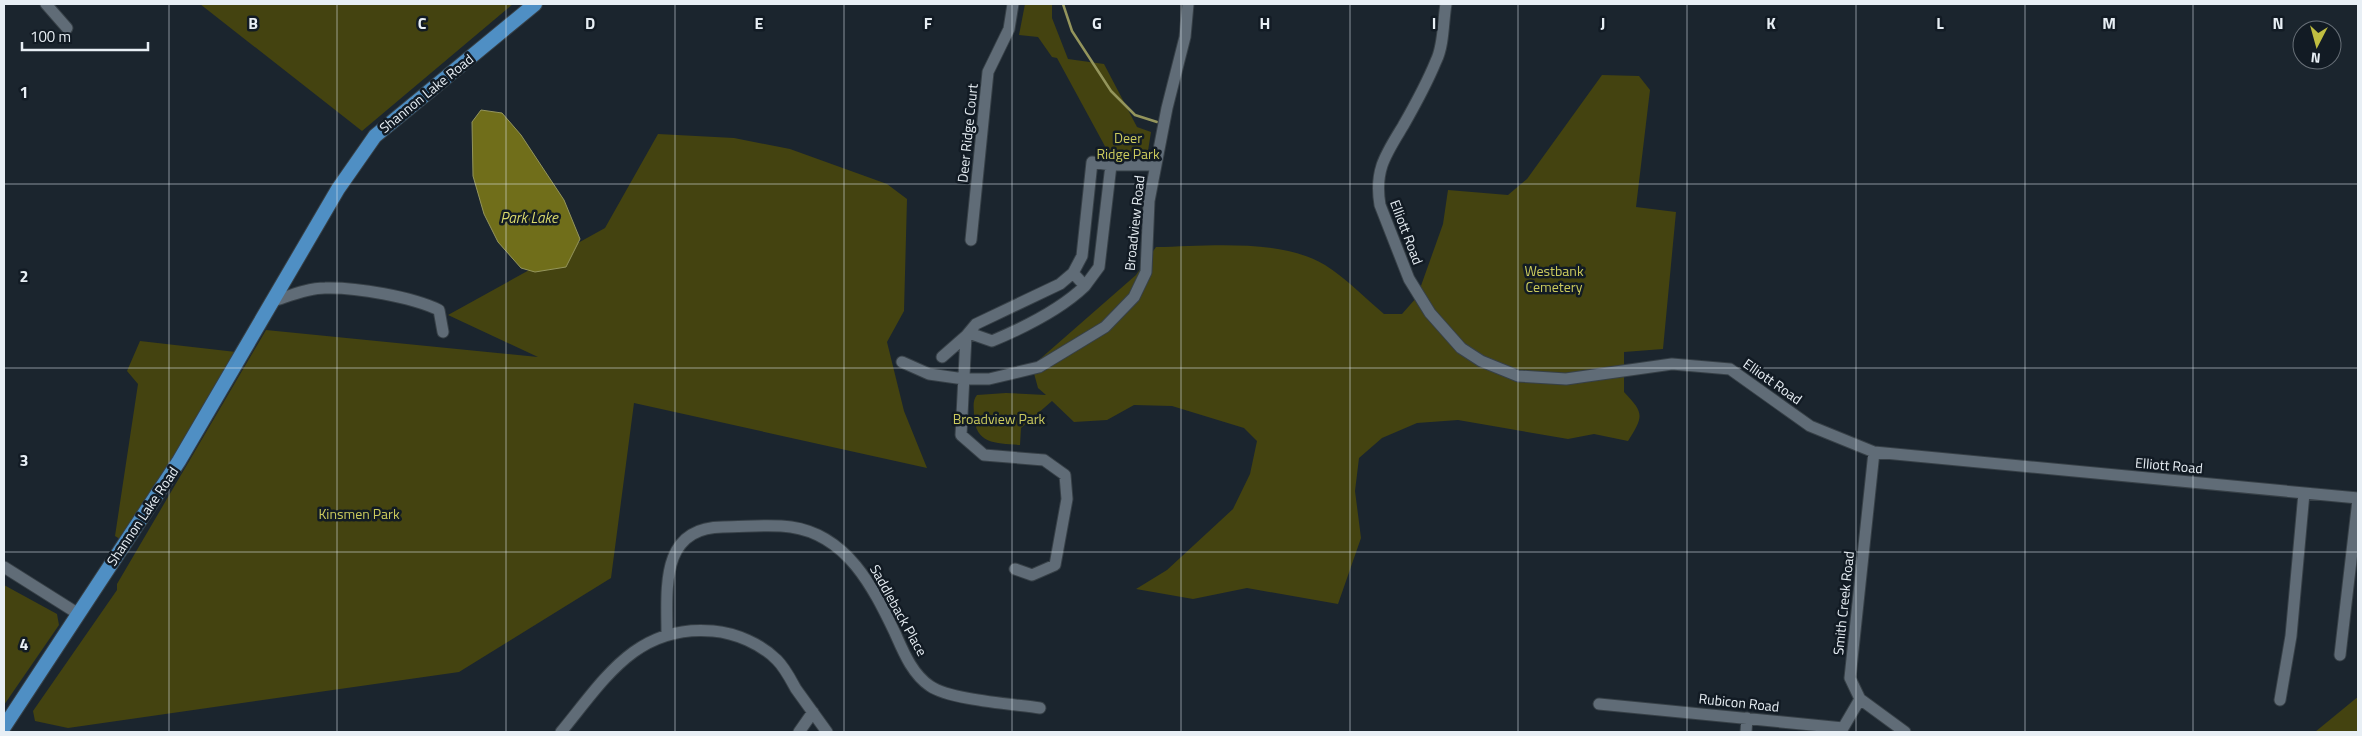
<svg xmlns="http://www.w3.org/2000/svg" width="2362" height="736" viewBox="0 0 2362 736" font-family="'Titillium Web',sans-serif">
<rect width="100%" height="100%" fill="#1b252e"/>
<path fill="#444310" d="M200,4H513L362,131Z
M1025,4H1052V18L1068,59L1104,64L1137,127L1151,132L1145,170L1113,161L1057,58L1052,57L1038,37L1019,35Z
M1602,75L1639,76L1650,90L1636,207L1676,212L1663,349L1624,352V392C1644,413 1644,416 1628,441L1594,434L1568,439L1458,420L1417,423L1382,438L1359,458L1355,491L1361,538L1338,604L1247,588L1193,599L1136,589L1167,570L1233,509L1250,474L1257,441L1244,428L1172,406L1134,405L1107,420L1074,422L1052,401L1021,428L1020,445C997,443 975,445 974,415C974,408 972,401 977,395L1006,393L1046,395L1038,388L1032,366L1136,275L1156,247C1207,246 1280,238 1325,265C1346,278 1365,298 1384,314H1402L1417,297L1443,224L1448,190L1508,195L1527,179Z
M658,134L734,138L790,149L887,184L907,199L904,311L887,342L904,411L927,468L634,403L611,578L459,672L68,728L35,721L33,711L117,590V584L266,330L538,357L448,315L605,228Z
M140,341L236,352L201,418L123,541L115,536L138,384L127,371Z
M4,585L57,614L59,625L4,705Z
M2358,697V732H2315L2354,700Z"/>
<path fill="#706e1a" stroke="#94955c" d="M481,110L502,113L521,135L564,200L580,239L566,267L535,272L521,268L498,242L484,214L473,176L472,122Z"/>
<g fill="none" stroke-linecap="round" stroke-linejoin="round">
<path stroke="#94955c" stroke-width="2.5" d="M1063,4L1072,31L1111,91L1135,115L1157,122"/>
<defs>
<path id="minor" d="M46,4L67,28
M1446,4C1443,21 1444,45 1436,61C1427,83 1415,105 1403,126C1386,154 1374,170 1380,205L1409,279L1430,313L1461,348L1481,361L1518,376L1566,379L1672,364L1730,369L1810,426L1874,452L2358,498
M971,240L988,72L1009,29L1013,4
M1085,286L1099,267L1111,165
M273,301C289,296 308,288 325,288C356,287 412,297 439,310L443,332
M969,333L992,341C1023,328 1060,310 1085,286L1073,273L1082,256L1092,162L1111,165H1156
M942,357L966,336
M902,362L929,374L964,379H989L1039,367L1105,327L1134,297L1146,272L1149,201L1167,108L1185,37L1188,4
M1874,452L1850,678L1860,699L1905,732
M4,567L77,613
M1015,569L1032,575L1055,565L1067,499L1065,475L1044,460L984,455L961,435L966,336L976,324L1060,284L1073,273
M667,633C667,588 660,527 723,527C745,527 770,524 791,527C847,535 873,587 895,633C903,651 912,674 930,686C950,700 1013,704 1040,708
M2340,655L2358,500
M2280,700L2291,636L2304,493
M1599,704L1843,728L1860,699
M561,732C604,680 636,624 713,631C736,633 761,644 777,660C785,668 791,680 796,689C806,703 817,718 827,732
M799,732L813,712
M1746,732L1747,718"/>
<path id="major" d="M4,727L179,461L338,189L375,136L535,4"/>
</defs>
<use href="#minor" stroke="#374047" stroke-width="13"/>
<use href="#major" stroke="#374047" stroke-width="16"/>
<use href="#minor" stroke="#606c77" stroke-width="11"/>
<use href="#major" stroke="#4f8fc4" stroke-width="14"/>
</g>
<path fill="none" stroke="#e8eff5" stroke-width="1" stroke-opacity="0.55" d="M169,4V732M337,4V732M506,4V732M675,4V732M844,4V732M1012,4V732M1181,4V732M1350,4V732M1518,4V732M1687,4V732M1856,4V732M2025,4V732M2193,4V732M4,184H2358M4,368H2358M4,552H2358"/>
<g text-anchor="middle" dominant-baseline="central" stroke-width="5" stroke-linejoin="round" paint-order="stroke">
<g font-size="14" fill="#e8eff5" stroke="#121b24">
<text transform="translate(426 93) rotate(-39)">Shannon Lake Road</text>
<text transform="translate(967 133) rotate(-84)">Deer Ridge Court</text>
<text transform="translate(1134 223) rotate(-84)">Broadview Road</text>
<text transform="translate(1407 232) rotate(69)">Elliott Road</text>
<text transform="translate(1773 381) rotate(35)">Elliott Road</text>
<text transform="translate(2169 465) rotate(5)">Elliott Road</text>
<text transform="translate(142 516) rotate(-56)">Shannon Lake Road</text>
<text transform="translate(1843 603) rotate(-84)">Smith Creek Road</text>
<text transform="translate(899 610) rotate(61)">Saddleback Place</text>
<text transform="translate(1739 702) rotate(6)">Rubicon Road</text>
</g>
<g font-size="14" fill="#cccb5d" stroke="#121b24">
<text x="1128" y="137">Deer<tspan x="1128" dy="16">Ridge Park</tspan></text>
<text x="1554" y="270">Westbank<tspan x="1554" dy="16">Cemetery</tspan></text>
<text x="999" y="418">Broadview Park</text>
<text x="359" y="513">Kinsmen Park</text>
</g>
<g font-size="15" font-style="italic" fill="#dad96c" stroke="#121b24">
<text x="529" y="217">Park Lake</text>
</g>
</g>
<g font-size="16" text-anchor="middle" font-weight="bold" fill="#e8eff5" stroke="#121b24" stroke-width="5" stroke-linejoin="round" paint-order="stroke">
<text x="253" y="29">B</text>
<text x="422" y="29">C</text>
<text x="590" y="29">D</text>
<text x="759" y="29">E</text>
<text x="928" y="29">F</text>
<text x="1097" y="29">G</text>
<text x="1265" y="29">H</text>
<text x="1434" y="29">I</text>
<text x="1603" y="29">J</text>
<text x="1771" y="29">K</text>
<text x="1940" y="29">L</text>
<text x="2109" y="29">M</text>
<text x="2278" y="29">N</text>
<text x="24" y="98">1</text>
<text x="24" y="282">2</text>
<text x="24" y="466">3</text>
<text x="24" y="650">4</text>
</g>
<rect width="2362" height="736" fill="none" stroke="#e8eff5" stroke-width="10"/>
<g transform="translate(2317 45) rotate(186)"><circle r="24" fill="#121b24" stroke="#687078"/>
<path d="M0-4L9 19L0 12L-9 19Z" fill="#c0be41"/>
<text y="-8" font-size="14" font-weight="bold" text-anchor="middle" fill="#e8eff5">N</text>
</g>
<path d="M22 42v8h126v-8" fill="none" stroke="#e8eff5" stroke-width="2.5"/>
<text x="30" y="42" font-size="15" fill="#e8eff5" stroke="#121b24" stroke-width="4" paint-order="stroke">100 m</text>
</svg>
